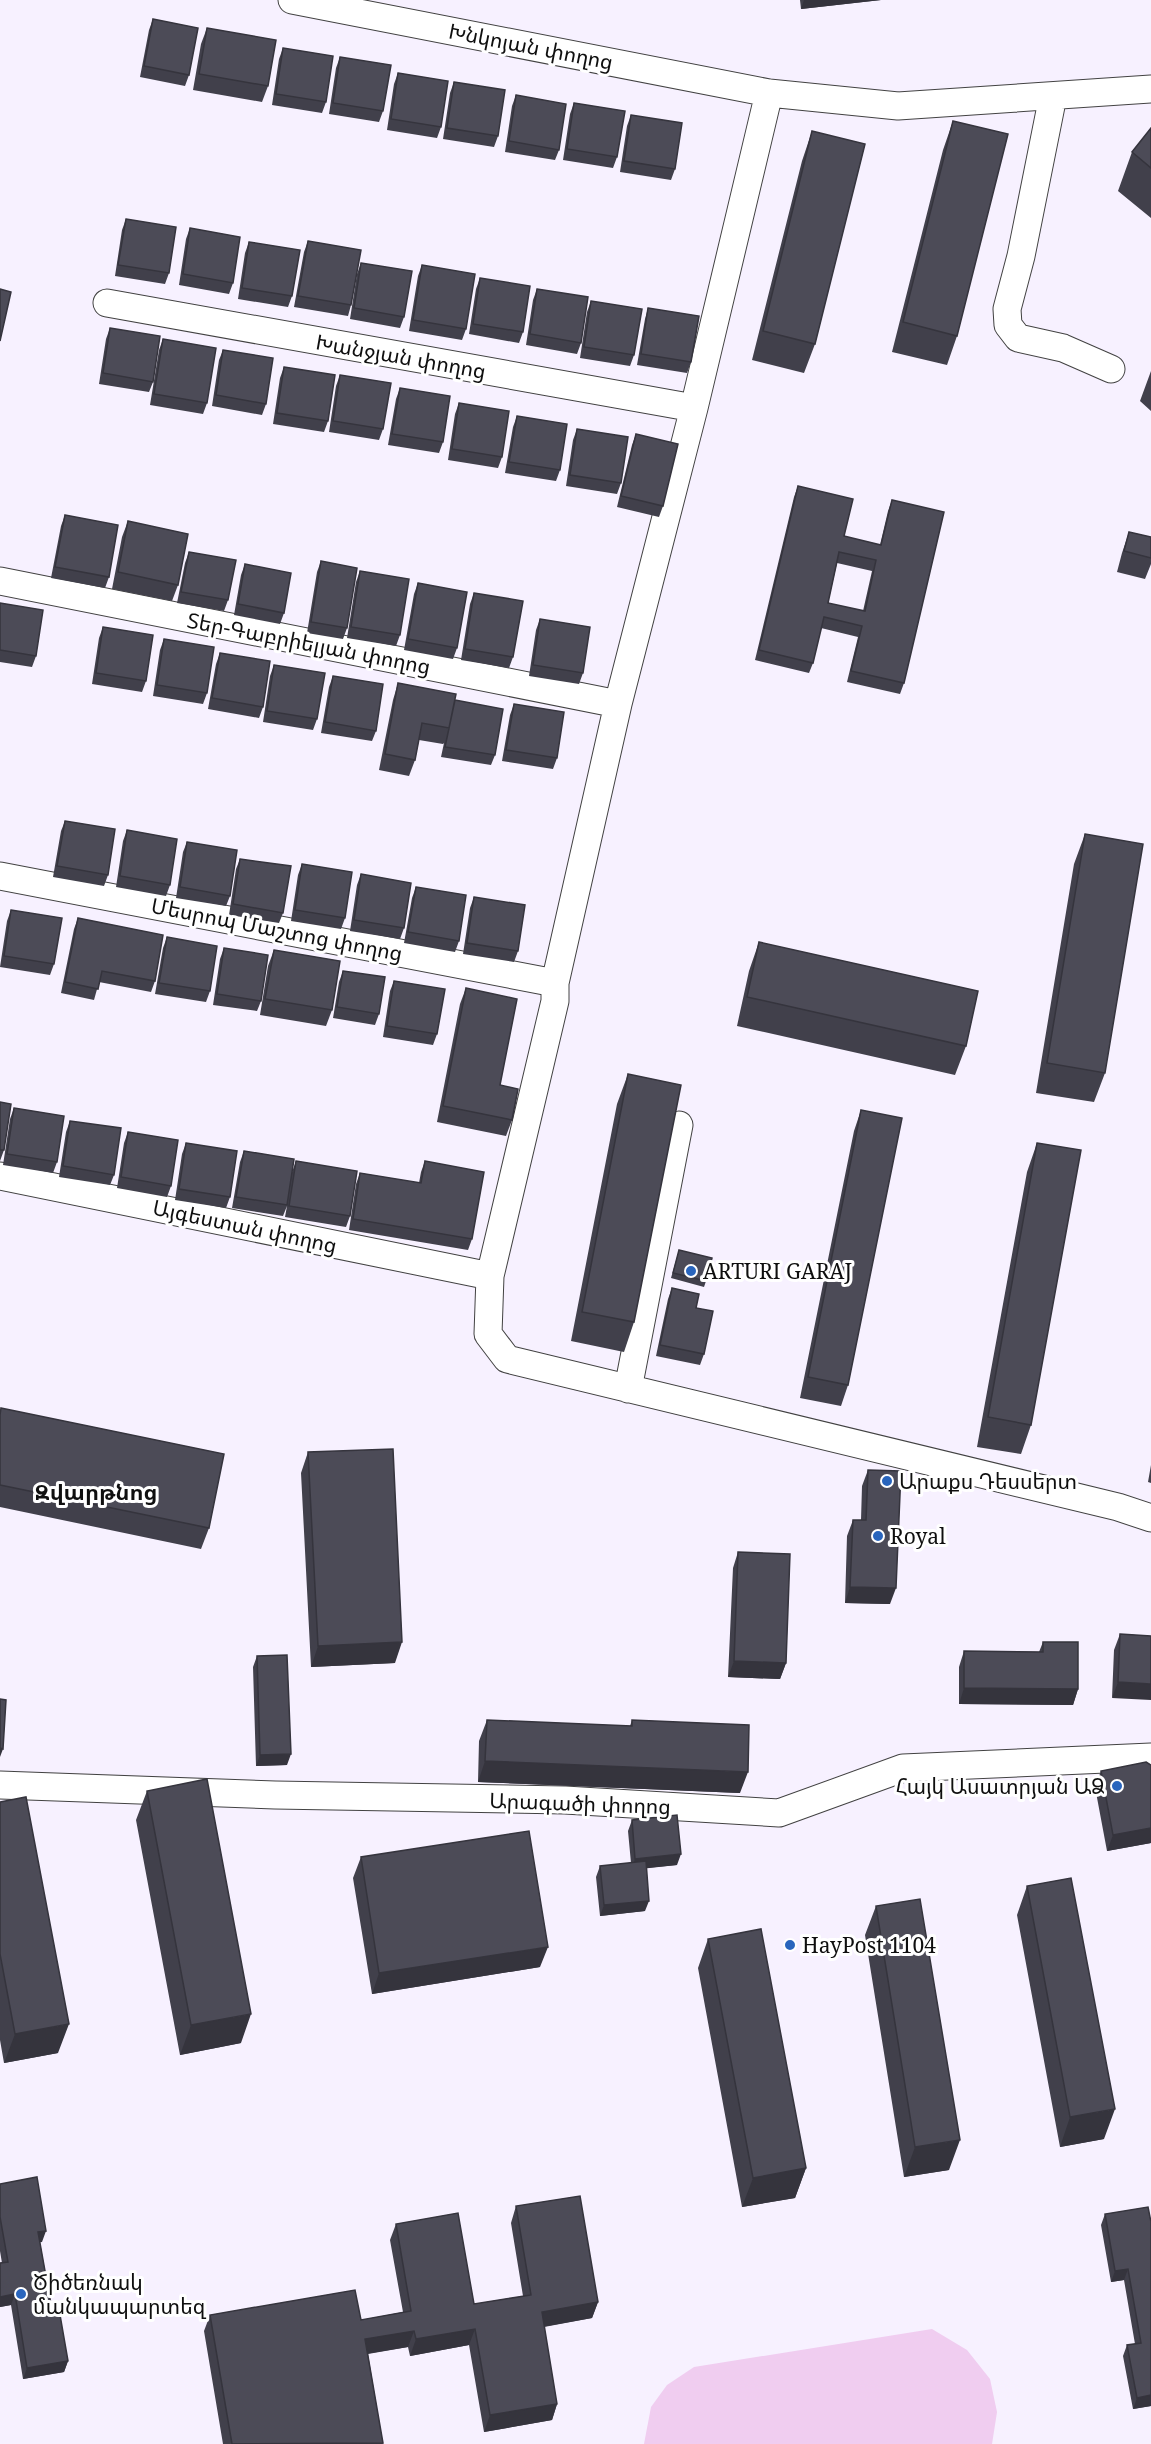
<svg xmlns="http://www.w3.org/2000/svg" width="1151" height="2444" viewBox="0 0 1151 2444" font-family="'Noto Serif','Noto Sans Armenian',serif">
<rect width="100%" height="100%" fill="#f7f1ff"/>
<path fill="#f0cdf0" d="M932,2329L967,2350L990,2379L997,2412L992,2444H644L651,2407L667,2385L694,2367Z"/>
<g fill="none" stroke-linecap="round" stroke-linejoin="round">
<defs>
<path id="minor" d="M292,0L769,93L898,106L1151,89
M769,93L694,408L618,704L555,983V1001L490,1276L488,1334L507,1359L1118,1507L1151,1518
M1053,96L1021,256L1007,309L1008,325L1018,338L1063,348L1111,369
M107,303L694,408
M0,581L618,704
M0,876L555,983
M0,1176L490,1276
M628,1389L679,1125
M0,1785L275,1795L565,1800L779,1813L903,1768L1151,1757"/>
</defs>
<use href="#minor" stroke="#424242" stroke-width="29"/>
<use href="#minor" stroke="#fff" stroke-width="27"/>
</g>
<path fill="#41404b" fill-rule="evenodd" d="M800,0H881L801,9Z
M153,19L189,75L185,86L140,77L149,30Z
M207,28L268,86L262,102L193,90L201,44Z
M283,48L326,102L322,113L272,105L279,59Z
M340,57L383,111L379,122L329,114L336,68Z
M398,73L441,127L437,138L387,130L394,84Z
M454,82L498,136L494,147L443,139L450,93Z
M516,95L559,150L555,160L505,152L512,106Z
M574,103L617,157L613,168L563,160L570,114Z
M631,115L675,169L671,180L620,172L627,126Z
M953,121L957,336L947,365L892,352L943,150Z
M1151,128V218L1118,191L1132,152Z
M812,131L815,344L804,373L752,360L802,161Z
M126,219L169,273L165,284L115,276L122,230Z
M190,228L233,283L229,294L179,285L186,239Z
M308,241L351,305L348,316L294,307L304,252Z
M249,242L292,296L288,307L238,299L245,253Z
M361,263L404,317L400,328L350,319L357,274Z
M422,265L466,329L462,340L409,331L418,276Z
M480,278L523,332L519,343L469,334L476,289Z
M537,289L581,343L577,354L526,345L533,300Z
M591,301L634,355L630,366L580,358L587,312Z
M648,308L691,362L687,373L637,365L645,319Z
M110,328L153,382L149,392L99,384L106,339Z
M163,339L207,403L203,414L150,405L159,350Z
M223,350L266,404L262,415L212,406L219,360Z
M284,367L328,421L324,432L273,424L280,378Z
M1151,371V411L1140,401Z
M340,375L383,429L379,440L329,432L336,386Z
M400,388L443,442L439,453L388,445L396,399Z
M459,403L502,457L498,468L448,460L455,414Z
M517,416L560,470L556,481L505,473L513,427Z
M577,429L621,483L617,494L566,486L573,440Z
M636,434L663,506L659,517L617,507L632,445Z
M798,486L844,536L880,545L888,511L892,500L904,683L900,694L847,682L858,637L821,628L813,663L809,673L755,660L794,497ZM837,563L872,571L863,611L828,603Z
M65,515L109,577L105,588L51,578L61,526Z
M128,521L178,585L172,601L112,589L122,537Z
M1129,532L1151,537V564L1145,579L1117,572L1122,553Z
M189,552L228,600L224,611L177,603L185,563Z
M321,561L347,628L343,639L307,633L317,572Z
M245,564L284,613L280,624L234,615L241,575Z
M360,571L400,635L396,646L347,638L356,582Z
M418,583L457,648L453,659L404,650L414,594Z
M474,593L513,657L509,668L461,660L470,604Z
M0,603L36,656L32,667L0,662Z
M540,619L583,673L579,684L529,676L536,630Z
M103,627L146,681L142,692L92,684L99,638Z
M164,639L207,693L203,704L153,696L160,650Z
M220,653L263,707L259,718L208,709L216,664Z
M274,665L317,719L313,730L263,722L270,676Z
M333,676L376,731L372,741L321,733L329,687Z
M398,683L455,700L495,755L491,765L441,757L444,743L443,744L419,740L415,760L409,776L379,770L393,700Z
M514,704L557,758L553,769L502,761L510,715Z
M65,821L108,875L104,886L53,877L61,831Z
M127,830L170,885L166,896L116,887L123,841Z
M1085,834L1105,1073L1094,1102L1036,1093L1074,864Z
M187,842L230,896L226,906L176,898L183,852Z
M240,859L283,913L279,923L229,915L236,869Z
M302,864L345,918L341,929L291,921L298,875Z
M361,874L404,928L400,939L350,931L357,885Z
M416,887L459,941L455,952L404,943L412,898Z
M474,897L518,951L514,962L463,954L470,908Z
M11,910L54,964L50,975L0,967L7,921Z
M78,918L155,981L151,992L99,982L94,1000L61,993L74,929Z
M167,937L210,991L206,1002L155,994L163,948Z
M759,942L966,1046L955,1075L737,1026L749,971Z
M224,948L261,1001L257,1011L213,1005L220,959Z
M274,950L332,1010L326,1026L260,1015L268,966Z
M343,971L379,1014L375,1025L333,1018L339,982Z
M394,981L437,1034L433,1045L383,1037L390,991Z
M466,988L512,1120L506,1136L437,1122L460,1004Z
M628,1074L634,1322L624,1352L571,1341L617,1104Z
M0,1102L4,1150L0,1161Z
M14,1108L57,1162L53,1173L3,1165L10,1119Z
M861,1110L848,1385L841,1406L800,1398L854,1131Z
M70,1121L114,1175L110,1185L59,1177L66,1132Z
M128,1132L171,1186L167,1197L117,1188L124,1143Z
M186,1143L230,1197L226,1208L175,1200L182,1154Z
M1037,1143L1031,1425L1021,1454L977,1447L1027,1172Z
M244,1151L292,1172L296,1161L350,1216L346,1227L285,1217L287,1206L283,1216L232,1208L240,1162Z
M425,1161L472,1239L468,1250L349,1230L356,1184L360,1173L419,1183L421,1172Z
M679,1250L706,1281L704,1287L671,1278Z
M672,1288L696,1308L704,1354L700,1365L656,1356L668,1299Z
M1,1408L209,1528L201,1549L0,1507V1412Z
M308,1452L395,1663L311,1667L301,1473Z
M1151,1465V1483L1148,1482Z
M868,1470L890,1604L845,1603L847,1536L853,1520H861L862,1486Z
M738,1552L786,1663L780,1679L728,1677L733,1568Z
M1120,1634L1151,1636L1112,1698L1114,1650Z
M1043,1642L1078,1689L1073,1705L959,1704V1667L964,1651L1039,1652Z
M257,1656L287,1765L256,1766L253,1667Z
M487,1720L630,1726L632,1720L740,1793L478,1782L479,1741Z
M1151,1765V1843L1107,1851L1095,1787L1101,1771Z
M147,1791L241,2043L180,2055L136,1820Z
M0,1802L58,2053L4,2063L0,2040Z
M632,1820L677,1865L646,1868L645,1911L600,1916L596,1877L600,1866L631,1863L628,1831Z
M361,1857L540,1967L372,1994L353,1878Z
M1027,1886L1104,2139L1060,2147L1017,1915Z
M876,1906L949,2170L904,2177L865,1935Z
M708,1939L806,2168L795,2198L742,2207L698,1968Z
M0,2184L42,2242H40L52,2310L68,2361L64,2372L23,2379L11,2305L0,2307V2263H2L0,2251Z
M516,2206L598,2302L592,2318L544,2327L557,2404L552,2420L484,2432L469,2345L410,2356L408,2347L368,2354L383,2444H223L204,2331L210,2315L361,2320L403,2312L390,2240L396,2224L474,2304L523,2296L511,2223Z
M1105,2214L1151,2222V2406L1133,2409L1123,2356L1127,2345L1135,2344L1124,2280L1111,2282L1101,2225Z"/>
<path fill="#35343d" d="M804,0H881L801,9Z
M850,1587L896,1588L890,1604L845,1603Z
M402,1642L395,1663L311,1667L318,1646Z
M734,1661L786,1663L780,1679L728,1677Z
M1118,1682L1151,1684V1700L1112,1698Z
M964,1688L1078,1689L1073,1705L959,1704Z
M0,1748L3,1749L0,1757Z
M291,1754L287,1765L256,1766L260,1755Z
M485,1761L748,1772L740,1793L478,1782Z
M1151,1828V1843L1107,1851L1113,1835Z
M681,1854L677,1865L631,1870L635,1859Z
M649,1901L645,1911L600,1916L604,1905Z
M548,1947L540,1967L372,1994L379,1973Z
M251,2014L241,2043L180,2055L191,2025Z
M69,2024L58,2053L4,2063L15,2034Z
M1115,2109L1104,2139L1060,2147L1070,2117Z
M960,2140L949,2170L904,2177L915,2147Z
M806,2168L795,2198L742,2207L753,2178Z
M46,2231L42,2242L34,2243L38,2232Z
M1128,2269L1124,2280L1111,2282L1115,2271Z
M15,2294L11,2305L0,2307V2297Z
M598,2302L592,2318L536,2328L542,2312Z
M475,2329L469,2345L410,2356L416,2339Z
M414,2331L408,2347L359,2355L365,2339Z
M68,2361L64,2372L23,2379L27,2368Z
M1151,2395V2406L1133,2409L1137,2398Z
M557,2404L552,2420L484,2432L490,2415Z"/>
<path fill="#4c4b57" stroke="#35343d" stroke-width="1.5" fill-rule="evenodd" d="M153,19L198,28L189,75L144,66Z
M207,28L276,40L268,86L199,74Z
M283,48L333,56L326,102L276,94Z
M340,57L391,65L383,111L333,103Z
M398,73L448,81L441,127L391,119Z
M454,82L505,90L498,136L447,128Z
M516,95L566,104L559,150L509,141Z
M574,103L625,111L617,157L567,149Z
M631,115L682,123L675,169L624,161Z
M953,121L1008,134L957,336L903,322Z
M1151,128V168L1132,152Z
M812,131L865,144L815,344L763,331Z
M126,219L176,227L169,273L118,265Z
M190,228L240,237L233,283L183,274Z
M308,241L361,250L351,305L298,296Z
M249,242L300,250L292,296L242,288Z
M361,263L412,271L404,317L354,308Z
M422,265L475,274L466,329L413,320Z
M480,278L530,286L523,332L473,324Z
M0,289L11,292L0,341Z
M537,289L588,297L581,343L530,334Z
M591,301L642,309L634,355L584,347Z
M648,308L699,316L691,362L641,354Z
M110,328L160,336L153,382L103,373Z
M163,339L216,348L207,403L154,394Z
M223,350L273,358L266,404L216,395Z
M284,367L335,375L328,421L277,413Z
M340,375L391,383L383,429L333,421Z
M400,388L450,396L443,442L392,434Z
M459,403L509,411L502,457L452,449Z
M517,416L567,424L560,470L509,462Z
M577,429L628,437L621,483L570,475Z
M636,434L678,444L663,506L621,496Z
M798,486L853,499L844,536L881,545L892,500L944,512L904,683L851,671L862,626L824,617L813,663L759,650ZM839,552L876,560L865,611L828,603Z
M65,515L118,525L109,577L55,567Z
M128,521L188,534L178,585L118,572Z
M1129,532L1151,537V558L1124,551Z
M189,552L236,560L228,600L181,592Z
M321,561L357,568L347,628L311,622Z
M245,564L291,573L284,613L238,604Z
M360,571L409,579L400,635L351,627Z
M418,583L467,592L457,648L408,639Z
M474,593L523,601L513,657L465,649Z
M0,603L43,610L36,656L0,650Z
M540,619L590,627L583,673L533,665Z
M103,627L153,635L146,681L96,673Z
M164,639L214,647L207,693L157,685Z
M220,653L270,661L263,707L212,698Z
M274,665L325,673L317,719L267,711Z
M333,676L383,684L376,731L325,722Z
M398,683L456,694L449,728L422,723L415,760L385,754Z
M455,700L503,709L495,755L445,747Z
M514,704L564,712L557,758L506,750Z
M65,821L115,829L108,875L57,866Z
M127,830L177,839L170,885L120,876Z
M1085,834L1143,844L1105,1073L1047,1063Z
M187,842L237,850L230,896L180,887Z
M240,859L291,866L283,913L233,904Z
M302,864L352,872L345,918L295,910Z
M361,874L411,883L404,928L354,920Z
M416,887L466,895L459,941L408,932Z
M474,897L525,905L518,951L467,943Z
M11,910L62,918L54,964L4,956Z
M78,918L163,935L155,981L102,971L98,989L65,982Z
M167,937L217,946L210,991L159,983Z
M759,942L978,991L966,1046L747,997Z
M224,948L268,955L261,1001L217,994Z
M274,950L340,961L332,1010L265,999Z
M343,971L385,977L379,1014L337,1007Z
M394,981L445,989L437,1034L387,1026Z
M466,988L517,999L500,1085L518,1089L512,1120L443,1106Z
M628,1074L681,1085L634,1322L582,1312Z
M0,1102L11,1104L4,1150H0Z
M14,1108L64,1116L57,1162L7,1154Z
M861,1110L902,1118L848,1385L808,1377Z
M70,1121L121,1128L114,1175L63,1166Z
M128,1132L178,1140L171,1186L121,1177Z
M186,1143L237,1151L230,1197L179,1189Z
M1037,1143L1081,1150L1031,1425L988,1417Z
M244,1151L294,1159L287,1205L236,1197Z
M296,1161L357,1171L350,1216L289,1206Z
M425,1161L484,1172L472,1239L353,1219L360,1173L421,1183Z
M679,1250L712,1258L706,1281L673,1273Z
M672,1288L699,1294L696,1308L713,1311L704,1354L660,1345Z
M1,1408L224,1454L209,1528L0,1485V1415Z
M393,1449L402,1642L318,1646L308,1452Z
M868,1470L901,1471L896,1588L850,1587L853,1520H866Z
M738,1552L790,1554L786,1663L734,1661Z
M1120,1634L1151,1636V1684L1118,1682Z
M1043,1642H1078V1689L964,1688V1651L1043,1652Z
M287,1655L291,1754L260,1755L257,1656Z
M0,1699L6,1700L3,1749L0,1748Z
M487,1720L632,1726V1720L749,1725L748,1772L485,1761Z
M1146,1762L1151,1765V1828L1113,1835L1101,1771Z
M207,1779L251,2014L191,2025L147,1791Z
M26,1797L69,2024L15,2034L0,1954V1802Z
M677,1815L681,1854L635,1859L632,1820Z
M529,1831L548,1947L379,1973L361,1857Z
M646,1861L649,1901L604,1905L600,1866Z
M1071,1878L1115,2109L1070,2117L1027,1886Z
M920,1899L960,2140L915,2147L876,1906Z
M761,1929L806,2168L753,2178L708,1939Z
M37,2177L46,2231L38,2232L52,2310L59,2309L68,2361L27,2368L15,2294L0,2297V2263L8,2262L0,2217V2184Z
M580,2196L598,2302L542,2312L557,2404L490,2415L475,2329L416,2339L414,2331L365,2339L383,2443L232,2444L210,2315L355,2290L361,2320L411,2311L396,2224L458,2213L474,2304L531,2295L516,2206Z
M1148,2207L1151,2222V2395L1137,2398L1127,2345L1141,2343L1128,2269L1115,2271L1105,2214Z"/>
<g fill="#2965bd" stroke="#fff" stroke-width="2">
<circle cx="691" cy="1271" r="6"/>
<circle cx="887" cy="1481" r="6"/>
<circle cx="878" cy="1536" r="6"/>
<circle cx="1117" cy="1786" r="6"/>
<circle cx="790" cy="1945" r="6"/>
<circle cx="21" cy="2294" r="6"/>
</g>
<g text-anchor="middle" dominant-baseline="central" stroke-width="6" stroke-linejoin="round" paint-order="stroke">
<g font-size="21" fill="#0f0f0f" stroke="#fff">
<text transform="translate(531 46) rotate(11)">Խնկոյան փողոց</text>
<text transform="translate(401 356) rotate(10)">Խանջյան փողոց</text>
<text transform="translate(309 643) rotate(11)">Տեր-Գաբրիելյան փողոց</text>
<text transform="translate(277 929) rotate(11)">Մեսրոպ Մաշտոց փողոց</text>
<text transform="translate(245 1226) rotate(12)">Այգեստան փողոց</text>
<text transform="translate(580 1803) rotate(2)">Արագածի փողոց</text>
</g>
<g font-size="21" fill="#0f0f0f" stroke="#fff" text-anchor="start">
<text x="703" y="1271">ARTURI GARAJ</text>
<text x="899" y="1481">Արաքս Դեսսերտ</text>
<text x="890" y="1536">Royal</text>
<text x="1105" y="1786" text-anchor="end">Հայկ Ասատրյան ԱՁ</text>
<text x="802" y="1945">HayPost 1104</text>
<text x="33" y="2282">Ծիծեռնակ<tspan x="33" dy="24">մանկապարտեզ</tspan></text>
</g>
<g font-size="22" font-weight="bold" fill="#0f0f0f" stroke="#fff">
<text x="96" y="1491">Զվարթնոց</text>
</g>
</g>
</svg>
